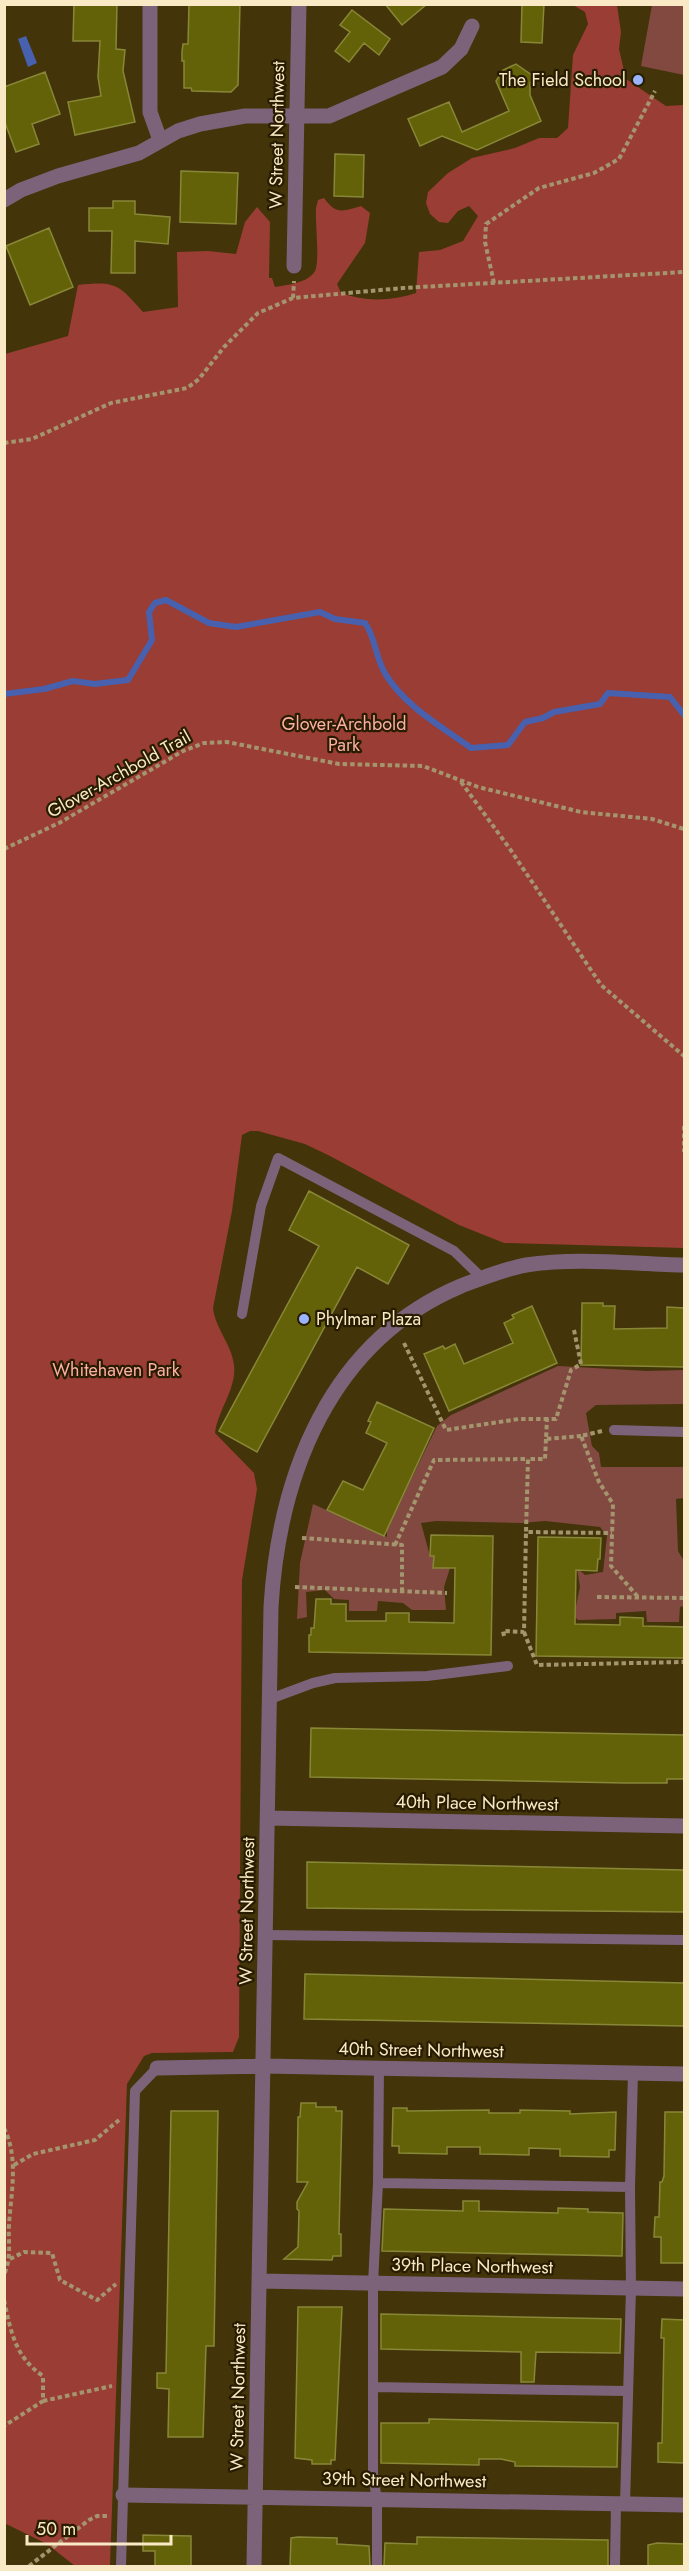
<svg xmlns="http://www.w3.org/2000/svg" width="689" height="2571" viewBox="0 0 689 2571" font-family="Jost,sans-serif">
<rect width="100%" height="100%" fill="#433409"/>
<path fill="#824941" d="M652,5H684V75L641,66Z
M558,1366L647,1371L684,1370V1404L596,1405L586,1413L592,1446L599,1453L601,1467H684V1498L676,1499L678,1551L684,1561V1606L680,1607L679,1622H647L646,1611L616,1613V1619L578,1620L574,1616L580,1587L577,1568L585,1575L603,1572L607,1536L600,1527L545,1521L522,1523L436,1521L421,1523L430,1556H434L433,1568H450L444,1587L446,1610H412L403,1603L378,1601L377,1611H349V1600L334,1599L325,1590L306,1592L307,1617L297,1619L300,1563L313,1504L387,1537V1529L437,1426L451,1415Z"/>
<path fill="#9a3d34" d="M573,5H617L621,32L619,49L626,79L666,106L684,105V1248L504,1243L459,1225L330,1156L305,1144L258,1131H250L242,1135L232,1211L213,1308C215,1328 232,1345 234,1365C237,1388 218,1410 215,1433L254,1473L257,1489L242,1580L239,2037L233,2052L152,2053L144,2056L127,2084L110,2566H75L47,2544L4,2523L5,354L68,336L78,285C116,281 118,284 143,312L178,307L177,252L208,251L236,254L245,222L257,207L270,222L269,278H272L275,287C287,285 308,283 315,271C320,261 315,222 316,208L318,200L324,198C336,214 341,212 361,206L370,213L365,243L337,284L341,293C365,302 392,301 416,293L419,252L440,250L463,241L478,216L469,206L458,211L448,223L439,222L430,214L426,203L428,192L448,173L472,158L515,148L539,138H557L568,128L573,55L588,24L585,12Z"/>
<path fill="#4861ae" d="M26,36L37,63L28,67L18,39Z"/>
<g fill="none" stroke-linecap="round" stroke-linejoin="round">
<path stroke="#4861ae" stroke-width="6" d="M4,694L44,689L73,681L95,684L128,680L152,640L149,612L155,603L166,600L209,623L236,627L320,612L335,619L365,623C376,638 375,658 386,675C406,707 441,726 471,748L508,745L525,722L543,718L554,712L600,704L608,693L670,697L684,715"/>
</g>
<path fill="#646208" stroke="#888737" stroke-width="1.5" d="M74,4H117L116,49L125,50L123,71L135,122L75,135L68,102L101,96L98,77L100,41H73Z
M189,4H240L238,85L231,92L192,91L191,88H184V61H182V52L183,44H188Z
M385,4H427L402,25Z
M522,4H544L542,43L521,42Z
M352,10L390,39L379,55L364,43L349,62L335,51L350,32L340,25Z
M516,64L536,78L530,83V95L541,121L477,150L442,136L420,146L408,119L449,102L462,132L509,111L496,81L503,70Z
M45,72L60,114L32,124L39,144L16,152L4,120V87Z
M335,154L364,155L363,197L334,196Z
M181,171L238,173L236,224L180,222Z
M113,201H135V214L170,217L168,244L135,241V273H111L112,231H89V208H113Z
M49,228L73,287L30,305L6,246Z
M309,1191L409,1245L388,1284L357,1267L257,1452L219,1431L319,1246L289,1230Z
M582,1303H603V1306H615L614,1329L667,1328V1307L684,1308V1367L581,1365Z
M532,1306L557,1363L449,1411L424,1354L443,1346L445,1349L455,1344L464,1364L513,1343L504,1323L514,1318L512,1315Z
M377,1402L434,1428L384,1536L327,1510L343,1481L363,1490L387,1443L366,1433L371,1422L368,1421Z
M431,1535L493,1536L491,1655L309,1652V1635H311V1628H314L316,1599H331V1604H346V1621H386V1613H409V1622L454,1623L455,1568H433L434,1556H430Z
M538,1537L601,1538L600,1559H598L597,1571L576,1570L575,1624L620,1625V1617L643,1618V1626L684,1627V1658L536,1656Z
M311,1728L684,1735V1779H667V1783H626L310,1777Z
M307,1862L684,1870V1912L307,1908Z
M305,1974L684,1983V2026L304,2019Z
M301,2103H316V2107H336V2111H342L339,2234H341V2256H333L332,2260L284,2259L298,2247L299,2211L297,2209V2202L308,2182H297L298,2117H300Z
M393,2108H407V2111L489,2110V2113H520V2110L570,2111V2114L616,2112L615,2150H609V2157L560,2156V2149L529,2148V2155L480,2154V2147H447V2154L399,2153V2146H392Z
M171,2111H218L214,2346H206L203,2437H168L169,2389L157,2388V2373H166Z
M665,2112H684V2263H661V2237H654L655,2217H659L660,2182H662L664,2176Z
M463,2201H479V2211L558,2213V2208L588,2209V2212L623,2213L622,2256L382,2251L384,2209L463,2211Z
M298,2307H342L335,2460H331V2464H312V2460L295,2458Z
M381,2314L621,2319L620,2353L536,2352L534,2382H521V2352L381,2349Z
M662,2319L684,2320V2463L658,2462V2443H662L664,2338H661Z
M429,2419L618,2423L617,2467L515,2466V2462L501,2459H479V2465L381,2463V2423H429Z
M143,2535L191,2536V2566H155V2551H143Z
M298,2537L337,2538V2544L369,2546L370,2566H290L291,2538Z
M417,2537L608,2540V2566H384L385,2543L417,2544Z
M657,2543L684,2544V2566H648V2545Z"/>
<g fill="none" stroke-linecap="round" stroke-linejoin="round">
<path stroke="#a4956e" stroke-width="4" stroke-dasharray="4.5 3" stroke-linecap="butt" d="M494,283L485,242L486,224L539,188L594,173L619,159L655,91
M293,298L294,281
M4,443L32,439L111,403L187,388L199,379L224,347L258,313L293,298L403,288L684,272
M461,782L510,849L601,985L684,1056
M4,849L59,823L183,751L204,743L227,742L339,764L423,766L478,787L581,812L652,819L684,829
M684,1126V1152
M574,1330L581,1364L571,1370L556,1419H547L546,1439L581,1436
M404,1343L446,1430L519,1419H547
M602,1431L581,1436L599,1482L613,1504L611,1566L638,1597
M546,1439L545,1459H528L526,1532L612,1533
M302,1538L402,1545V1592
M395,1545L434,1460L528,1459
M295,1587L447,1593
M597,1597L684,1598
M524,1632L537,1665L684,1662
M504,1636L503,1631L524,1632L526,1532
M4,2128C19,2158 11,2193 9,2225C8,2244 12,2256 4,2275
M14,2165L33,2154L95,2140L119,2120
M10,2259L24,2252L52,2253L60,2280L97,2300L116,2284
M4,2300C11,2332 15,2357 43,2376V2401L4,2426
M43,2401L112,2386
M29,2566L89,2520L97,2516H110"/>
<path stroke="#7c637a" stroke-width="10" d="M242,1314L261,1206L278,1158L454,1251L482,1278
M614,1430L684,1432
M270,1699L313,1683L335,1678L427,1676L508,1666
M266,1935L684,1940
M378,2183L630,2187L633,2073
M373,2387L626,2391
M625,2504L631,2288L630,2187
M121,2566L135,2091L157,2068
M377,2566V2499L373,2477V2284L378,2183L379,2068
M615,2566L616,2503"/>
<path stroke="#7c637a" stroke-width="15" d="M150,4V112L160,140
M4,200L21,190L58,176L139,153L178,131L200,124L245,116H329L442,67L461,49L472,26
M294,266L299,4
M268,1818L684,1826
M157,2068L264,2066L684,2074
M260,2281L684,2289
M123,2495L684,2505
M254,2566L271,1607C279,1474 330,1341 461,1286C482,1278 504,1269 526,1265C577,1257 633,1264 684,1265"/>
</g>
<g fill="#9ab5fd" stroke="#281c00" stroke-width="2">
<circle cx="638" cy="80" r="6"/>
<circle cx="304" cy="1319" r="6"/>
</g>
<g text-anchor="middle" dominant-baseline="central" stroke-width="4.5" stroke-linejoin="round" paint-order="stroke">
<g font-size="18" fill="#f9eac5" stroke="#281c00" text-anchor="end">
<text x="626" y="80">The Field School</text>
<text x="316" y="1319" text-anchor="start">Phylmar Plaza</text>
</g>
<g font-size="18" fill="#f9eac5" stroke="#281c00">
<text transform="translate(277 135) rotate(-89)">W Street Northwest</text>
<text transform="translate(119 774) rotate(-29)">Glover-Archbold Trail</text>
<text transform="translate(477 1803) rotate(1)">40th Place Northwest</text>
<text transform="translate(247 1911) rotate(-89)">W Street Northwest</text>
<text transform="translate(421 2050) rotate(1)">40th Street Northwest</text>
<text transform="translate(472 2266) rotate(1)">39th Place Northwest</text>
<text transform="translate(238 2397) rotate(-89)">W Street Northwest</text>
<text transform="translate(404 2480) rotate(1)">39th Street Northwest</text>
</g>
<g font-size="18" fill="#fdafa4" stroke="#281c00">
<text x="344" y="724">Glover-Archbold<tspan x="344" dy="21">Park</tspan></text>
<text x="116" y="1370">Whitehaven Park</text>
</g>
</g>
<rect width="689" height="2571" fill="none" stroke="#f9eac5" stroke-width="12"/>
<path d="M27 2535v9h144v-9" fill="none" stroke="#f9eac5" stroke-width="3"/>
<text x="36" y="2535" font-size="18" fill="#f9eac5" stroke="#281c00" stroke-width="4.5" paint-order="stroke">50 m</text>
</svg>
